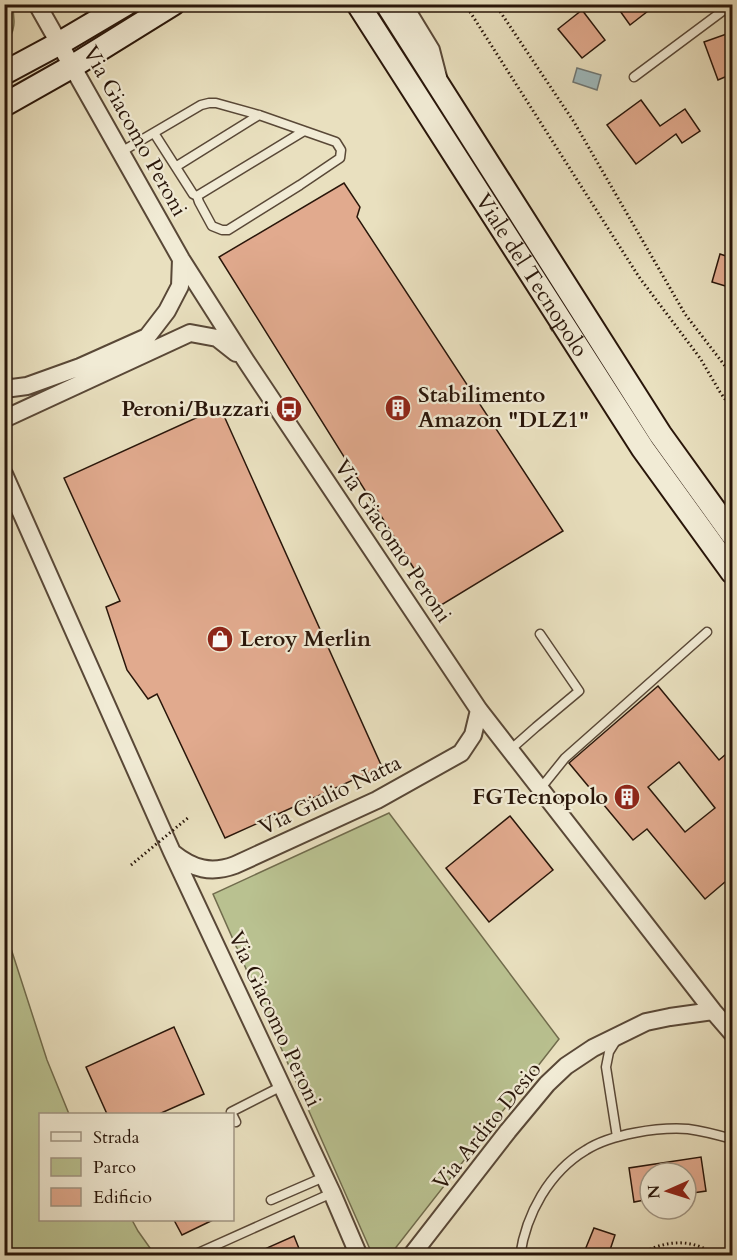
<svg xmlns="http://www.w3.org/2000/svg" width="737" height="1260" viewBox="0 0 737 1260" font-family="Cardo,serif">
<rect width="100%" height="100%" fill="#e9e0bf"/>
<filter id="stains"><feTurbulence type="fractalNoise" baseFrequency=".00333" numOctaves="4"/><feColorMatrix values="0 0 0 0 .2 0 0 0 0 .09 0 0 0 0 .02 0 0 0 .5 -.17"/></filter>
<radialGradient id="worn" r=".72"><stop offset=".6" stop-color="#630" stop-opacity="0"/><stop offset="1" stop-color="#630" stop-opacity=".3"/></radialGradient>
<path fill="#b9c190" stroke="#716c4d" stroke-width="1.5" d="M5,4L12,5C15,19 16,33 5,43Z
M389,813L559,1039L390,1255L373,1256L213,894Z
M5,930L47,1060L69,1114H40V1220H132L138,1231L155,1255H5Z"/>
<path fill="#9ebabe" stroke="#6f7876" stroke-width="1.5" d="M577,68L601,75L597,90L573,82Z"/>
<path fill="#e1aa8e" stroke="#29160a" stroke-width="1.5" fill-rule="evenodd" d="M615,4H657L630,25Z
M582,10L605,40L582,58L558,29Z
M732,32V74L718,80L704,42Z
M641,100L660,126L685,109L700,131L682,143L676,134L636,164L607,125Z
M344,183L360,207L357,217L563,531L438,607L219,257Z
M720,254L732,258V288L712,282Z
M220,407L382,767L225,838L157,694L148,699L127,670L106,607L120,601L64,478Z
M658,686L719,760L732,749V876L705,899L647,829L633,840L569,763ZM679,762L715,808L685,832L648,787Z
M510,816L553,870L489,922L446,868Z
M174,1027L204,1094L159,1114H107L86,1067Z
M701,1157L706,1191L686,1194V1173H650V1199L634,1202L629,1168Z
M174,1220H213L182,1235Z
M594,1228L615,1235L608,1256H599L585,1250Z
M294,1236L302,1256H249Z"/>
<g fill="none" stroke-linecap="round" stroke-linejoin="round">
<defs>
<path id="service" d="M634,77L732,4
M121,152L201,105L209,103H216L259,115L336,142L341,150L340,158L300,185L228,230H222L212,226L199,202L197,196L193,194L154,133
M177,166L259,115
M197,196L304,131
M510,750L536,727L579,691L540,634
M540,789L565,758L707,632
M617,1039L609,1052L606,1067L617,1137
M236,1122L231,1112L282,1086
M271,1200L324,1177
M196,1256V1254L332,1193
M520,1256C526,1214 549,1172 586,1150C611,1134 658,1127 688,1129C703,1131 718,1135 732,1139"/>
<path id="minor" d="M37,4L181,259L246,361L479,710L713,1011L732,1033
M403,4L431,50L438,77
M4,386L12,388L27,386L80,367L147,337L167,311L180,286L181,259
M4,419L190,333L217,338L236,353
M4,474L172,852L332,1193L359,1256
M173,853C193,869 211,874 235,865L377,800L461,753L473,735L479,710
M411,1256L508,1131L547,1084L566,1066L593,1048L646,1022L670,1017L713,1011"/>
<g id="secondary">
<path id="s1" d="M358,4L643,449L732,572"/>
<path d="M387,4L660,434L732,534"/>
<path d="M4,73L60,43L126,4"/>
<path d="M4,105L73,66L173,4"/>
</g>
</defs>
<use href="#service" stroke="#594837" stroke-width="11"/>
<use href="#minor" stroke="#594837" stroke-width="20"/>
<use href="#secondary" stroke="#29160a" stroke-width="26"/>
<path stroke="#29160a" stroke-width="3" stroke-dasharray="1.5 3" stroke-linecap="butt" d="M465,4L639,277L700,358L720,392L732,409
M495,4L574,122L685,314L732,375
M638,1256C662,1240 693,1237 716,1256"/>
<use href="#service" stroke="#f1ebd5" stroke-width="8"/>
<use href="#minor" stroke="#f1ebd5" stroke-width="16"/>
<use href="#secondary" stroke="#f1ebd5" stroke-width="22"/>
<path stroke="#29160a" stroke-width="3" stroke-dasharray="1.5 3" stroke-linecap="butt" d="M131,865L189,817"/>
</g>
<defs>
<symbol id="building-disc" viewBox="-11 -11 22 22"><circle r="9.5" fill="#8f2418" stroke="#f1ebd5"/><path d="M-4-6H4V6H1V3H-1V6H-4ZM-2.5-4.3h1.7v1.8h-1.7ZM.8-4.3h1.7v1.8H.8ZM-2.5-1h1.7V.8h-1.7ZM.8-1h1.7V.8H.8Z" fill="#fff"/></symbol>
<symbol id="bus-disc" viewBox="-11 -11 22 22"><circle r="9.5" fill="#8f2418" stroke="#f1ebd5"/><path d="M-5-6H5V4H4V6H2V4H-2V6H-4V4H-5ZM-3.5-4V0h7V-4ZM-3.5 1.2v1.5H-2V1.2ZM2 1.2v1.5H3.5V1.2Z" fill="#fff"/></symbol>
<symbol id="shop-disc" viewBox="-11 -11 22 22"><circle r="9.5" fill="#8f2418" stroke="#f1ebd5"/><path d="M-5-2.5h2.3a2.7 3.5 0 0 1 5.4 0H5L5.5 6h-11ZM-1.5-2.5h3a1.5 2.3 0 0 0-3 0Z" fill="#fff"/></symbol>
</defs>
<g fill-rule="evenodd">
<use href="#building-disc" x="383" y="393" width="30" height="30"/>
<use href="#bus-disc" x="274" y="394" width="30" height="30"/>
<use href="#shop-disc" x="205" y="624" width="30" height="30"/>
<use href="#building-disc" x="612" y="782" width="30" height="30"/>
</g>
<g text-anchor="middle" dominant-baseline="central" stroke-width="4.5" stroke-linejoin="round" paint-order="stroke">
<g font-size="22" fill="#29160a" stroke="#f1ebd5">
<text transform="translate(135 131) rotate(61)">Via Giacomo Peroni</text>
<text stroke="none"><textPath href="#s1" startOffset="322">Viale del Tecnopolo</textPath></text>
<text transform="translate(393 541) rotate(56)">Via Giacomo Peroni</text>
<text transform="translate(330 795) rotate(-26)">Via Giulio Natta</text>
<text transform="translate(275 1019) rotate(65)">Via Giacomo Peroni</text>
<text transform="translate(487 1126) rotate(-51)">Via Ardito Desio</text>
</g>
<g font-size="22" font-weight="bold" fill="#29160a" stroke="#f1ebd5" text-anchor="start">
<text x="418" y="395">Stabilimento<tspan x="418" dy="25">Amazon "DLZ1"</tspan></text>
<text x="270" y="409" text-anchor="end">Peroni/Buzzari</text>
<text x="240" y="639">Leroy Merlin</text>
<text x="608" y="797" text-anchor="end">FGTecnopolo</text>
</g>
</g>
<rect width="737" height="1260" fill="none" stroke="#e9e0bf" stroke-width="24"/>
<rect x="6" y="6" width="725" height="1248" fill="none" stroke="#29160a" stroke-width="3"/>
<rect x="12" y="12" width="713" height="1236" fill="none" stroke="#29160a" stroke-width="1.5"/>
<rect x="39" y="1113" width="195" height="108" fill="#f1ebd5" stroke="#a19684" stroke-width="1.5"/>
<rect x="51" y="1132" width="30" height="9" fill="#f1ebd5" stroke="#a19684" stroke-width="1.5"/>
<text x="93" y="1143" font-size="18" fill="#29160a">Strada</text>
<rect x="51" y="1158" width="30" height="18" fill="#b9c190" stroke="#a19684" stroke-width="1.5"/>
<text x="93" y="1173" font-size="18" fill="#29160a">Parco</text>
<rect x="51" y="1188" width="30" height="18" fill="#e1aa8e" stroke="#a19684" stroke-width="1.5"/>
<text x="93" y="1203" font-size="18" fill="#29160a">Edificio</text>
<g transform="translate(668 1191) rotate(267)"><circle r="28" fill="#f1ebd5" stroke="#a19684" stroke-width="1.5"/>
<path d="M0-4.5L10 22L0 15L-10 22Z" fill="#8f2418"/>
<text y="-9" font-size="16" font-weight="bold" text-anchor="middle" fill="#29160a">N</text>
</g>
<rect width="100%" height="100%" filter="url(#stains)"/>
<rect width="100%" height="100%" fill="url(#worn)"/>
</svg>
